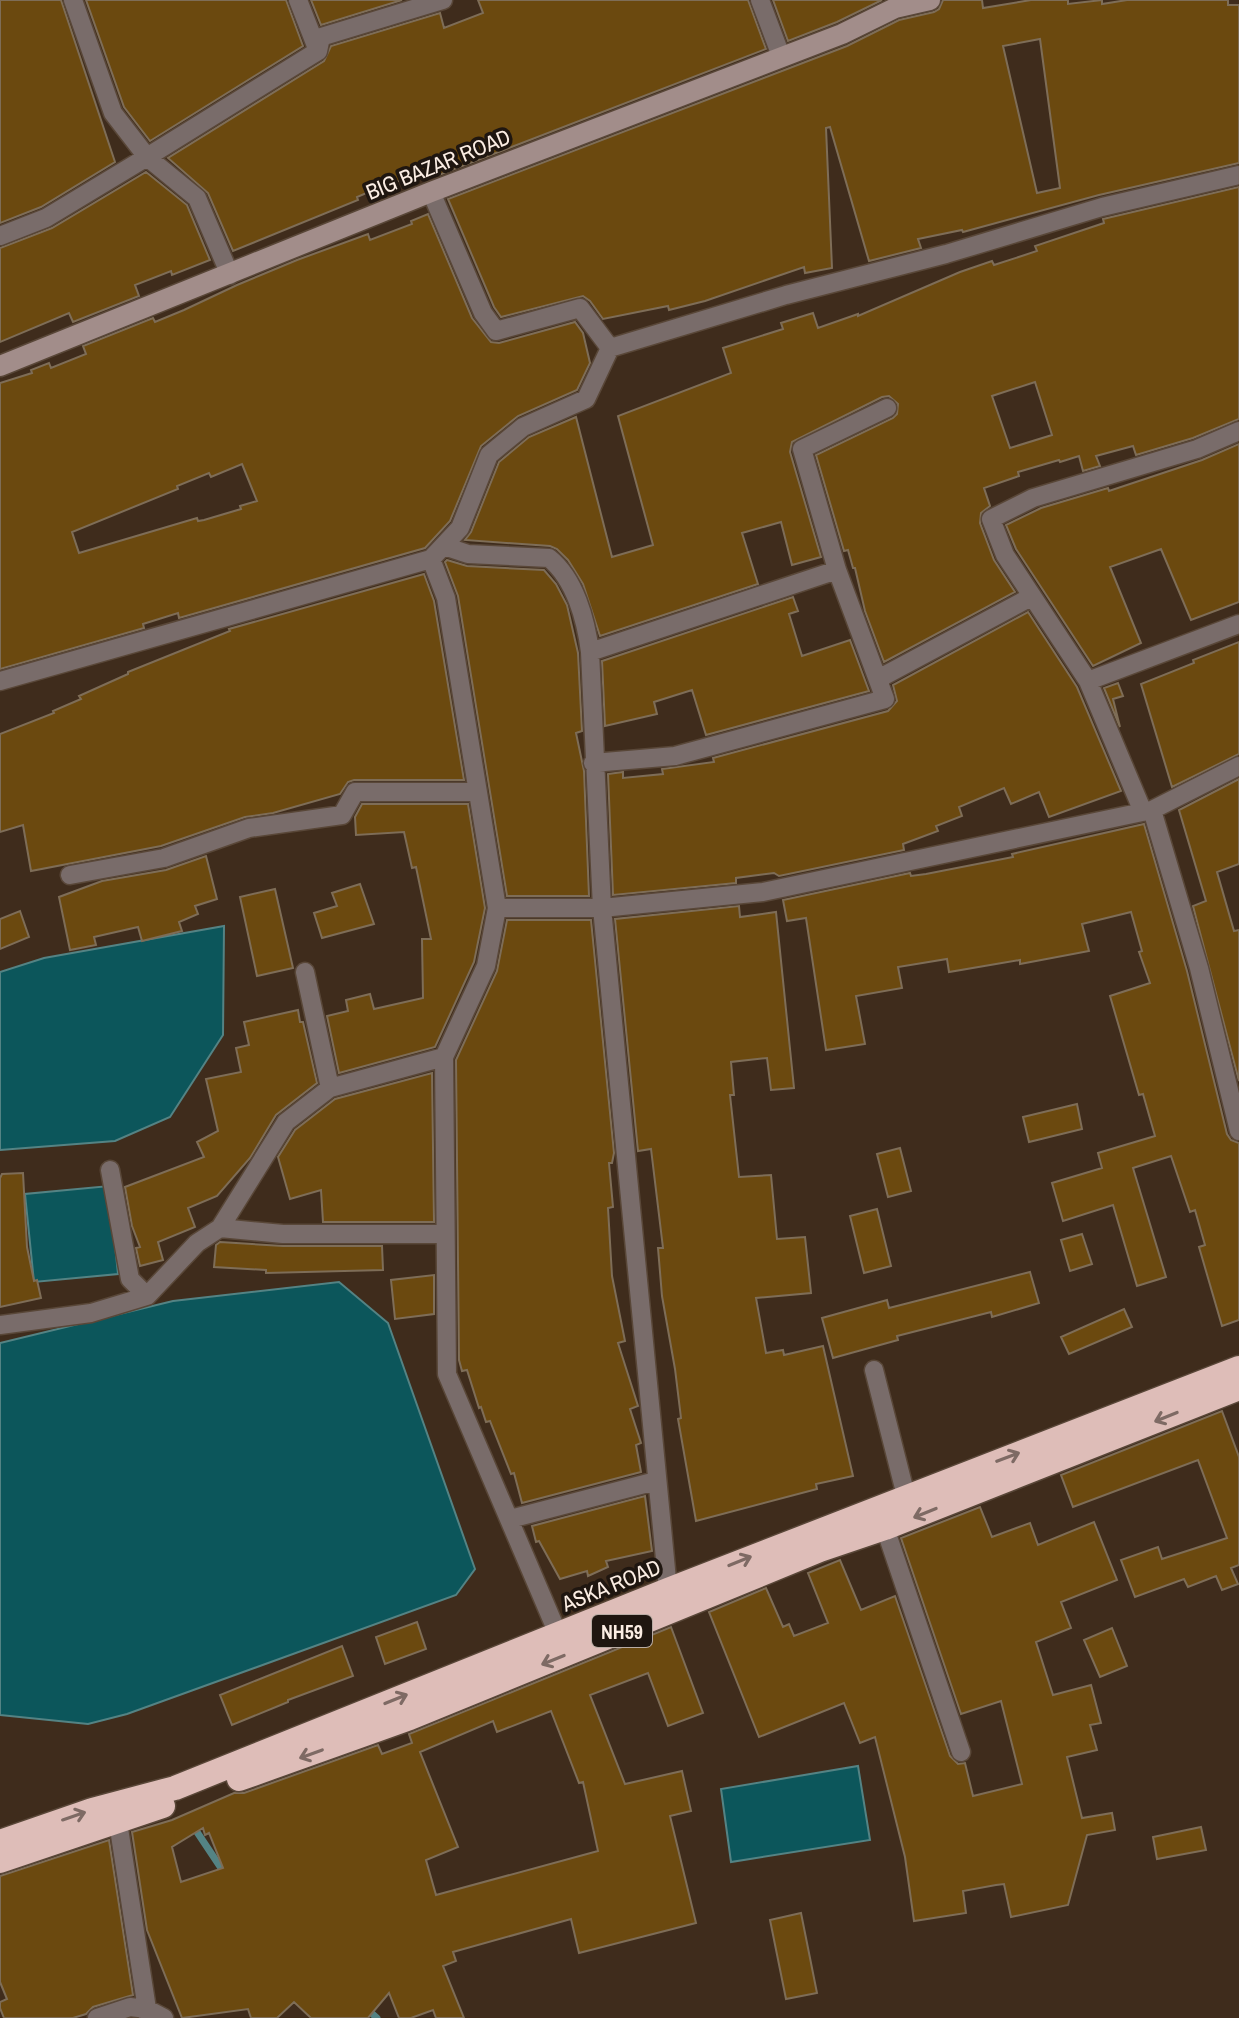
<svg xmlns="http://www.w3.org/2000/svg" width="1239" height="2018" viewBox="0 0 1239 2018" font-family="'Archivo Narrow',sans-serif">
<rect width="100%" height="100%" fill="#3f2c1c"/>
<path fill="#0c565b" stroke="#548384" stroke-width="2" d="M224,926L223,1035L170,1117L115,1141L0,1150V972L44,958Z
M109,1186L118,1274L34,1282L25,1194Z
M339,1282L388,1323L475,1569L456,1595L127,1714L88,1724L0,1715V1343L173,1301Z
M858,1766L870,1840L731,1862L721,1789Z"/>
<g fill="none" stroke-linecap="round" stroke-linejoin="round">
<path stroke="#548384" stroke-width="7" d="M193,1826L225,1874
M367,2009L377,2018"/>
</g>
<path fill="#6b490f" stroke="#7e6d57" stroke-width="2" fill-rule="evenodd" d="M0,0H61L115,162L41,207L0,223Z
M86,0H286L303,46L150,141L124,107Z
M311,0H402L321,25Z
M478,0H748L766,49L439,175L437,168L378,188L357,197L358,200L233,251L208,193L168,158L324,61L331,46L440,13L444,28L483,13Z
M773,0H882L837,22L788,41Z
M943,0H982L983,8L1031,0H1068V4L1102,0V4L1127,0H1228V5H1239V163L1099,195L963,232L962,230L918,239L921,248L869,261L830,127L826,128L832,268L805,273L804,267L705,301L669,310L668,306L603,319L590,301L583,296L501,317L494,307L448,199L847,46L899,20L934,12L939,9ZM1040,39L1060,188L1037,193L1003,46Z
M146,172L187,205L210,260L172,275L171,271L135,285L139,296L73,322L69,313L0,342V248L52,228Z
M1239,187V419L1193,438L1136,455L1133,446L1096,456L1100,466L1083,471L1079,456L1060,462L1059,460L1018,472L1019,476L984,488L990,506L981,513L980,523L994,560L1015,592L884,662L865,611L855,568H853L848,550L844,551L816,455L893,418L897,414L898,404L889,396L882,397L792,442L790,452L821,557L792,565L781,522L742,533L758,584L600,636L583,584L568,560L557,549L550,546L465,540L471,532L499,462L529,437L576,417L612,557L653,545L618,416L731,373L723,348L783,329L781,323L813,313L818,328L858,314V316L960,272L992,261L994,265L1037,251L1035,246L1104,223L1103,219ZM1035,382L1052,435L1010,448L992,396Z
M428,214L472,318L491,342L499,343L575,322L583,333L590,363L577,390L518,416L481,446L450,521L425,548L179,618L178,613L143,624L144,628L0,669V383L32,373L31,370L49,363L51,368L86,354L83,346L153,318L155,322L184,310L237,285L297,260L368,234L370,240L412,224L411,221ZM242,464L257,501L240,506L241,509L204,520L198,521L197,518L79,553L72,532L178,489L177,486L209,473L211,477Z
M1239,444V602L1191,620L1161,549L1110,567L1141,643L1093,666L1016,549L1006,525L1041,508L1108,488L1109,491L1202,460Z
M447,560L467,566L544,570L556,584L567,605L578,653L582,731L576,733L584,771L589,896H507L458,596L445,562Z
M424,574L434,601L464,780H354L348,782L340,794L273,813L245,817L161,846L31,871L23,825L0,832V734L54,713L53,711L81,699L79,696L128,674V672L230,631L229,629Z
M793,597L798,611L789,614L802,656L850,640L869,691L706,735L692,690L654,702L657,714L605,726L602,661Z
M1028,612L1077,687L1121,791L1049,817L1039,792L1011,804L1004,788L959,807L962,816L936,826L938,831L903,844L904,850L779,876L774,873L736,878V883L613,895L608,774L623,772V778L663,774L662,769L714,762L713,758L888,711L897,701L893,685Z
M1239,642V754L1172,787L1141,684L1194,663L1193,660Z
M1118,683L1123,696L1113,699L1120,727L1104,688Z
M1239,779V864L1217,872L1234,931L1239,930V1081L1193,906L1206,901L1179,810Z
M362,804H468L485,908L474,962L435,1047L339,1073L327,1016L348,1011L346,1000L370,994L374,1009L423,998L422,939H431L416,867L412,868L404,832L356,835L355,817Z
M1144,824L1187,971L1227,1134L1231,1140L1239,1143V1320L1222,1326L1199,1247L1205,1245L1195,1210L1190,1212L1171,1156L1133,1168L1166,1277L1137,1286L1113,1205L1063,1221L1052,1183L1102,1168L1098,1153L1155,1136L1143,1094L1139,1095L1110,996L1150,983L1139,952L1142,951L1131,912L1082,924L1089,951L1020,964V960L949,972L947,959L898,967L902,988L856,996L865,1044L826,1050L806,918L787,921L783,900L910,873L911,876L926,874L1013,857L1012,854Z
M206,856L217,899L195,906L198,914L179,922L182,931L142,941L138,927L94,937L96,945L70,950L59,897L102,881L166,870Z
M360,884L374,924L322,938L314,913L337,906L332,893Z
M275,889L293,968L257,976L240,897Z
M739,906L740,917L776,912L794,1088L771,1090L767,1058L731,1062L734,1095H730L739,1177L771,1175L777,1239L805,1237L811,1293L756,1298L766,1353L783,1350L784,1355L823,1346L853,1476L816,1484L817,1489L696,1521L678,1419L681,1418L675,1369L662,1296L658,1248H663L651,1149L638,1151L615,919Z
M20,911L29,937L0,949V919Z
M507,920H591L614,1153L612,1163H609L613,1207L608,1208L612,1276L625,1341L618,1343L638,1406L630,1409L641,1443L636,1445L641,1472L522,1503L514,1473L511,1474L490,1421L486,1422L481,1407L479,1408L467,1370L462,1371L459,1360L456,1060L497,971Z
M298,1010L300,1022H303L317,1083L276,1115L250,1158L217,1196L188,1208L195,1227L158,1242L163,1260L140,1266L136,1248L140,1247L132,1226L125,1187L204,1157L197,1142L218,1131L206,1079L241,1072L236,1048L249,1045L244,1022Z
M432,1073L434,1222H323L321,1190L290,1199L278,1157L295,1130L335,1099Z
M1077,1104L1082,1129L1029,1142L1023,1117Z
M900,1148L911,1191L888,1197L877,1154Z
M23,1173L27,1247L34,1281L37,1280L41,1298L0,1307V1178L2,1174Z
M877,1209L891,1266L864,1273L850,1216Z
M1082,1234L1092,1264L1070,1271L1061,1240Z
M220,1242L283,1246H382L383,1270L266,1273V1270L214,1267L216,1245Z
M1030,1272L1039,1303L992,1317L991,1312L897,1336L898,1340L833,1358L822,1318L887,1300L889,1308Z
M434,1275V1314L395,1319L391,1280Z
M1124,1309L1132,1327L1069,1354L1061,1337Z
M1222,1411L1239,1457V1565L1231,1568L1238,1584L1222,1590L1216,1576L1188,1587L1184,1579L1135,1597L1121,1560L1158,1547L1162,1559L1227,1538L1198,1460L1073,1507L1061,1475Z
M645,1496L652,1551L606,1561L608,1567L588,1576L587,1571L560,1579L539,1541L536,1542L532,1526Z
M980,1507L992,1537L1030,1523L1038,1545L1094,1522L1117,1580L1061,1602L1071,1628L1036,1642L1053,1695L1091,1685L1101,1723L1090,1725L1097,1750L1067,1757L1082,1818L1112,1813L1115,1830L1087,1835L1068,1905L1011,1917L1004,1884L996,1885L963,1891L966,1913L914,1921L905,1857L875,1737L860,1743L844,1703L759,1737L709,1612L766,1588L783,1627L789,1624L794,1636L828,1623L808,1573L840,1560L861,1610L895,1596L950,1756L958,1764L965,1763L973,1796L1022,1784L1001,1701L961,1714L901,1538Z
M417,1622L426,1649L385,1664L376,1637Z
M671,1627L703,1713L668,1726L648,1673L590,1695L625,1784L682,1771L691,1811L670,1816L696,1923L579,1953L571,1919L453,1952L456,1961L443,1966L464,2018H436L433,2010L411,2018H399L389,1993L368,2018H311L294,2002L277,2018H251L248,2009L182,2018L147,1930L132,1832L172,1820L234,1793H244L378,1745L382,1754L412,1743L409,1734ZM551,1711L579,1783L583,1782L598,1851L436,1895L426,1860L458,1847L420,1752L493,1721L497,1732ZM203,1828L205,1835L209,1833L223,1868L181,1882L172,1847Z
M1112,1628L1127,1666L1100,1677L1084,1640Z
M342,1646L353,1676L288,1700V1702L232,1725L220,1695Z
M1201,1827L1206,1850L1157,1859L1153,1837Z
M109,1840L133,1995L93,2007L86,2014L73,2018H4L0,2008V2002L7,1999L0,1982V1876Z
M801,1913L817,1993L786,1999L770,1920Z"/>
<g fill="none" stroke-linecap="round" stroke-linejoin="round">
<defs>
<path id="street" d="M298,0L318,51L321,37L443,0
M760,0L781,56
M0,236L46,218L147,157L113,113L73,0
M230,275L197,198L147,157L318,51
M610,348L786,295L946,254L1102,207L1239,175
M444,546L468,554L549,558C575,579 586,620 590,652
M431,559L446,598L497,908L486,966L444,1057L447,1374L558,1634
M878,679L1031,597
M0,681L431,559L460,528L489,455L523,427L586,399L610,348L580,308L496,331L483,313L431,192
M1088,681L1239,624
M593,763L675,756L885,699L837,570L802,449L887,408
M1152,810L1199,968L1239,1131
M1143,812L1088,681L1005,555L991,519L1033,498L1197,449L1239,431
M70,875L164,858L249,828L342,815L355,792H478
M497,908H602L590,652L837,570
M305,972L330,1088
M110,1170L130,1279L147,1296
M220,1228L286,1122L330,1088L444,1057
M0,1325L91,1313L147,1296L197,1243L220,1228L283,1234H445
M874,1370L906,1496
M510,1519L656,1481
M885,1528L961,1752
M668,1590L602,908L763,892L1152,810L1239,766
M114,1810L118,1822L147,2009L164,2018
M97,2018L130,2007L147,2009L148,2018"/>
<path id="secondary" d="M0,366L431,192L842,34L895,8L930,0"/>
<path id="highway" d="M239,1779L410,1718L820,1550L885,1528L1239,1388
M0,1842L92,1810L175,1788L668,1590L1239,1368
M0,1861L163,1806"/>
</defs>
<use href="#street" stroke="#594738" stroke-width="21"/>
<use href="#secondary" stroke="#594738" stroke-width="23"/>
<use href="#highway" stroke="#594738" stroke-width="27"/>
<use href="#street" stroke="#796c6a" stroke-width="18"/>
<use href="#secondary" stroke="#a28d8a" stroke-width="20"/>
<use href="#highway" stroke="#debdb8" stroke-width="24"/>
</g>
<defs><path id="oneway-shaft" d="M-6 0H5M1.5-3L5.5 0L1.5 3" fill="none" stroke-width="1.6" stroke-linecap="round" stroke-linejoin="round" transform="scale(2)"/></defs>
<g stroke="#7e6a64">
<use href="#oneway-shaft" transform="translate(1166 1417) rotate(158)"/>
<use href="#oneway-shaft" transform="translate(1008 1457) rotate(-21)"/>
<use href="#oneway-shaft" transform="translate(925 1513) rotate(158)"/>
<use href="#oneway-shaft" transform="translate(740 1561) rotate(-22)"/>
<use href="#oneway-shaft" transform="translate(553 1660) rotate(158)"/>
<use href="#oneway-shaft" transform="translate(396 1699) rotate(-22)"/>
<use href="#oneway-shaft" transform="translate(311 1754) rotate(160)"/>
<use href="#oneway-shaft" transform="translate(74 1816) rotate(-19)"/>
</g>
<g text-anchor="middle" dominant-baseline="central" stroke-width="7" stroke-linejoin="round" paint-order="stroke">
<rect fill="#1f1610" stroke="#b9aca4" stroke-width="2" x="592" y="1615" width="60" height="32" rx="6"/>
<g font-size="20" font-weight="bold" fill="#fbede3">
<text x="622" y="1631">NH59</text>
</g>
<g font-size="22" fill="#fbede3" stroke="#1f1610">
<text transform="translate(438 164) rotate(-22)">BIG BAZAR ROAD</text>
<text transform="translate(611 1585) rotate(-22)">ASKA ROAD</text>
</g>
</g>
</svg>
